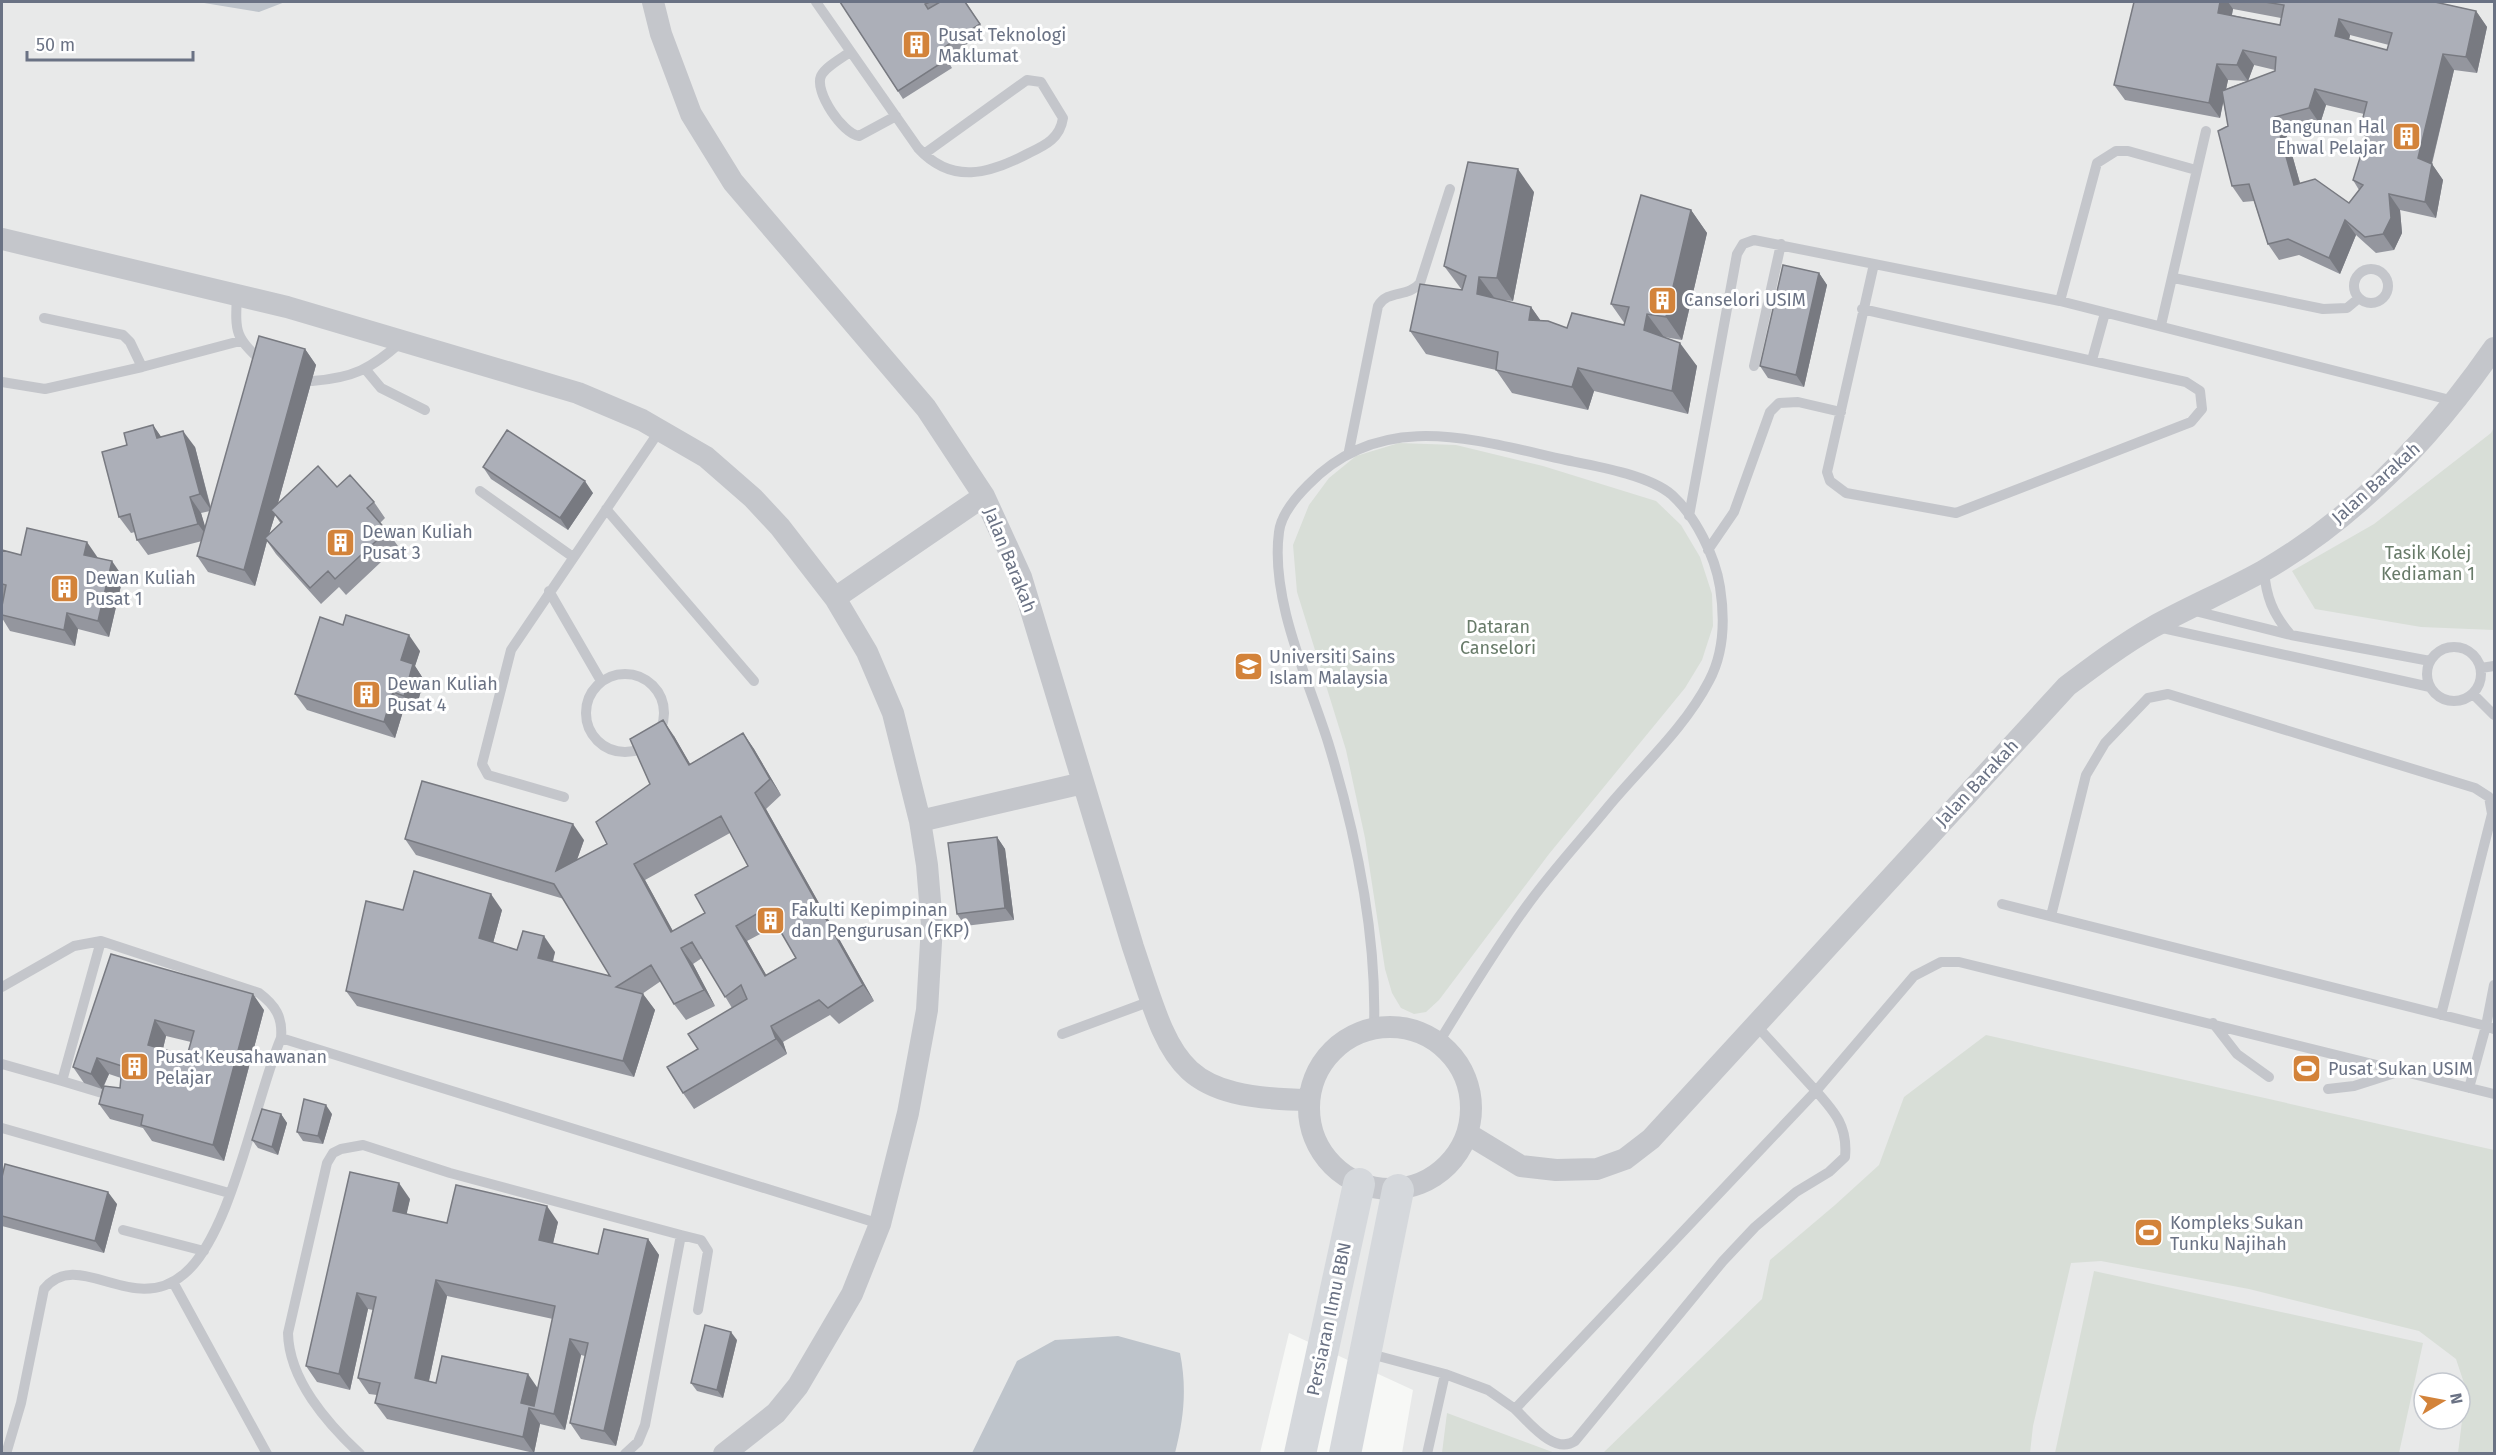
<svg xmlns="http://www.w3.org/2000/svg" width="2496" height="1455" viewBox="0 0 2496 1455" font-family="'Fira Sans',sans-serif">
<rect width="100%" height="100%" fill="#f7f8f6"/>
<path fill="#e8e9e9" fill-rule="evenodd" d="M2,2H2494V1453H1402L1413,1390L1289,1333L1260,1453L2,1454ZM2424,1383H2460V1419H2424Z"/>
<path fill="#d8ded7" d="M2494,427V630L2421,627L2315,609L2292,571L2374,524L2491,433Z
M1399,443L1456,445L1543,466L1656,501L1681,525L1700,557L1712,594L1713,626L1702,660L1685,688L1549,854L1439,1000L1426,1012L1414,1014L1401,1008L1392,993L1385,969L1365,838L1346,750L1297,592L1293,545L1309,505L1329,478L1356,456Z
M1986,1035L2494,1150V1453H2458L2466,1389L2456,1359L2419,1331L2249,1289L2101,1261L2071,1263L2033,1426L2030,1453H1603L1762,1299L1770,1260L1835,1205L1879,1165L1904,1097Z
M2094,1271L2423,1343L2399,1453H2055Z
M1447,1413L1555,1453H1442Z"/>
<path fill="#bec4cb" d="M198,2H285L259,12Z
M1118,1336L1180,1353C1187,1388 1184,1418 1175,1453H972L1017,1361L1055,1340Z"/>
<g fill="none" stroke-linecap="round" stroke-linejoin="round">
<path stroke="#c4c6cb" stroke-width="10" d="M816,2L918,148C952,185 989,174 1029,153C1046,145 1060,138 1063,118L1041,82L1027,80L924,154
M850,52C842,58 825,67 821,76C814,92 843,134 859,136L896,116
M2354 286a17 17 0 1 1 34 0a17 17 0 1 1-34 0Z
M2174,278L2323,309L2347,308L2359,298
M237,294C235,335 235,336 264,364
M2060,301L2097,163L2116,151H2128L2196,170
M1862,309L2186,382L2200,391L2202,409L2191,422L1956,513L1846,493L1830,481L1827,472L1874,264
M44,318L123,335L130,342L142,367
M2161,325L2206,131
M2092,360L2105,313
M1754,366L1781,244
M366,370L381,388L425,410
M312,381C353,378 371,369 401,342
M2,382L45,389L142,367L240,341
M1349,451L1378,306C1388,289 1408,298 1420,283L1450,189
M480,491L573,557
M606,509L754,681
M1689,516L1737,254L1743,244L1754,240L2060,301L2454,401
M1708,550L1734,512L1770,412L1779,403L1798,402L1841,412
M2264,570C2266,597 2273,614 2290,634
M549,591L601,681
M2191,610L2291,635L2430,661
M2158,627L2430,687
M2427 674a27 27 0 1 1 54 0a27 27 0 1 1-54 0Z
M2481,668L2494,666
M586 713a39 39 0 1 1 78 0a39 39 0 1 1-78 0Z
M2473,694L2494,715
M564,797L488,775L482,764L511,650L660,430
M2002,904L2486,1026L2494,985
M2051,916L2086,775L2105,743L2148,698L2168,694L2475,788L2489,797L2492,814L2441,1015
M2,987L74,946L101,941L259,993C275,1005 283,1017 281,1038C255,1099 232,1234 184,1274C132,1318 79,1246 44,1289L21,1403L6,1454
M2213,1023L2237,1054L2269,1077
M1755,1024L1816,1091L1914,976L1941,962H1959L2494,1094
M1374,1027C1377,932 1356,834 1328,742C1308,679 1270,599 1279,532C1281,514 1296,497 1308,485C1382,408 1475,440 1566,460C1596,466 1649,475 1672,495C1696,517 1715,556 1720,587C1725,619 1724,653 1709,681C1684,729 1642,766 1608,807C1581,840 1551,872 1526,907C1495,950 1467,996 1439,1042
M1062,1034L1151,1001
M281,1038L880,1224
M2,1064L62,1081L101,941
M62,1081L102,1093
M2469,1088L2486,1026L2494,1029
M2328,1089L2354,1086L2404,1070
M2,1128L229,1193
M123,1230L204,1251
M681,1235L701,1240L708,1251L698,1310
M173,1282L267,1454
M1367,1353L1445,1374L1427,1454
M1445,1374L1488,1390L1515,1409L1816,1091C1835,1112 1848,1127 1845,1157L1829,1172L1796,1192L1755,1227L1723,1261L1575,1441C1554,1455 1529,1422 1515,1409
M360,1454C327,1423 289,1380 288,1333L327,1163L333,1153L341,1149L363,1145L450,1173L681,1235L645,1425L638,1442L625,1454"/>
<path stroke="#c4c6cb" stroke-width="22" d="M653,2L661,34L691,114L733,182L926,408L984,496L1021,577L1133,947C1172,1063 1175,1098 1309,1100
M2,239L287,307L578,393L642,420L706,457L753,498L780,527L835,598L867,652L893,713L920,821L927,865L932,925L927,1010L908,1113L880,1224L852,1294L798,1386L776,1413L724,1454
M835,598L984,496
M920,821L1083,783
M1309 1108a81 81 0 1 1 162 0a81 81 0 1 1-162 0Z
M1468,1134L1521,1166L1556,1170L1597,1169L1625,1159L1651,1139L2067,686C2095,665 2123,644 2153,627C2189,607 2227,591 2263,571C2357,517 2433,436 2494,348"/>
<path stroke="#d5d8dc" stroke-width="32" d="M1300,1454L1359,1184
M1345,1454L1398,1190"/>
</g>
<path fill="#94969e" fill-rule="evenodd" d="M840,2H966L985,32L946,58L952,68L903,99Z
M2134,2H2435L2476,11L2487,27L2477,73L2454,70L2432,164L2443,180L2436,218L2400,210L2402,233L2394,250L2376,253L2356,235L2340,274L2299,255L2279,260L2268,244L2254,201L2243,202L2232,186L2228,126L2223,101L2220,118L2125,100L2114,85ZM2233,9L2281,18L2280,25L2232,15ZM2350,35L2389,45L2387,50L2349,40ZM2254,65L2275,70V71L2248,81ZM2228,80L2247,81L2226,89ZM2326,105L2364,114L2360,129L2366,138L2353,180L2359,190L2349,203L2300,183L2286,133L2320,124Z
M1534,192L1513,301L1503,300L1531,307L1541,321L1567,328L1624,325L1625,324L1611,304L1691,210L1707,233L1682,340L1664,337L1697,366L1688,414L1594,391L1588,410L1512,393L1496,370L1426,354L1410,331L1462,290L1444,266Z
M1819,273L1827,285L1804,387L1768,378L1760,366Z
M305,349L316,365L278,503L337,487L374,502L385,518L380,523L387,531L398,546L346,595L339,587L321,604L276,554L267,541L255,586L208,572L197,556L202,541L148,555L137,540L135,532L131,533L119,517L127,445L153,425L161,437L195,447L211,508ZM210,511L205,528L201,513ZM275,515L281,524L269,534Z
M483,467L593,493L568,530L491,479Z
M2,550L21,555L98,558L123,577L109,637L78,629L75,646L10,631L2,618V606L4,597L2,594Z
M420,651L415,666L424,680L415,712L404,708L395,738L307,710L295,694Z
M743,733L754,749L781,795L766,809L874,1001L839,1024L830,1015L783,1042L787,1054L694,1109L683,1093L698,1049L732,1008L702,958L693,964L715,1006L686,1020L674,1004L661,981L642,994H643L655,1010L634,1077L357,1006L346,991L403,910H502L493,943L517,950L555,952L553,962L610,976L564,899L416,855L405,839L584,840L577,860L607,844L650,784L674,736L690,764ZM730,833L748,866L705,913L673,931L645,880ZM777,925L796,958L766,975L747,941Z
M997,837L1005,849L1014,920L965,926L957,914Z
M111,954L264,1010L224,1161L152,1141L143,1128L110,1119L99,1104L102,1089L84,1083L73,1067ZM166,1036L191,1042L187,1056L163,1049ZM109,1074L121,1078L120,1088L104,1086Z
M281,1114L287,1123L278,1155L258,1148L252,1140Z
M332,1114L323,1144L303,1141L297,1132Z
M2,1177L117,1204L104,1253L2,1226Z
M410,1199L406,1214L447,1223L558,1222L553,1243L598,1254L648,1239L659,1255L616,1446L581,1439L570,1423L585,1356L581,1355L565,1430L540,1424L534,1453L387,1419L375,1403L377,1395L369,1394L358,1378L373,1310L368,1309L350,1390L317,1382L306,1366ZM447,1296L553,1319L538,1389L436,1383L429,1381Z
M737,1340L723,1398L697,1391L691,1383Z"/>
<path fill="#787a81" d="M2220,2H2228L2233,9L2229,28L2218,13Z
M2476,11L2487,27L2477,73L2466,57Z
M2339,19L2350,35L2346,52L2335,36Z
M2243,50L2254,65L2248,81L2237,65Z
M2443,54L2454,70L2429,174L2418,158Z
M2217,64L2228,80L2220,118L2209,103Z
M2315,89L2326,105L2320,124L2309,108Z
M2275,117L2286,133L2305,201L2294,185Z
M2432,164L2443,180L2436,218L2425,202Z
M1518,169L1534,192L1513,301L1497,278Z
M2389,194L2400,210L2402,233L2394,250L2383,234Z
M1691,210L1707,233L1682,340L1666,317Z
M2345,220L2356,235L2340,274L2329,258Z
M1819,273L1827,285L1804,387L1796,375Z
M1479,277L1496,300L1477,294Z
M1531,307L1547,330L1529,320Z
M1647,314L1664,337L1644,330Z
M1680,343L1697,366L1688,414L1672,391Z
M305,349L316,365L275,514L271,510L275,515L267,541L265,538L267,541L255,586L244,570Z
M1578,368L1594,391L1588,410L1572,387Z
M153,425L164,441L157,438Z
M183,431L195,447L211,510L200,494Z
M585,481L593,493L568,530L560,518Z
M190,497L201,513L209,539L198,524Z
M87,542L98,558L84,555Z
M112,561L123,577L109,637L98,621Z
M67,613L78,629L75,646L64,630Z
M409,635L420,651L415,666L424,680L415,712L404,696L401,660Z
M393,692L404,708L395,738L384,722Z
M663,720L674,736L700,781L689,765Z
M743,733L754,749L781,795L770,779Z
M755,793L766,809L874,1001L863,985Z
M573,824L584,840L567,887L556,871Z
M997,837L1005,849L1014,920L1005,908Z
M634,864L645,880L682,948L671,932Z
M491,894L502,910L490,954L479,938Z
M736,926L747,941L776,992L765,976Z
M544,936L555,952L549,974L538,958Z
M681,948L693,964L715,1006L704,990Z
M253,994L264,1010L224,1161L213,1145Z
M643,994L655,1010L634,1077L623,1061Z
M155,1020L166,1036L160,1061L148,1045Z
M771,1026L783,1042L787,1054L776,1039Z
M97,1058L109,1074L102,1089L91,1074Z
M326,1105L332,1114L323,1144L318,1136Z
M281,1114L287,1123L278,1155L272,1147Z
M399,1183L410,1199L404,1226L393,1211Z
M108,1192L117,1204L104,1253L95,1241Z
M547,1206L558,1222L550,1256L539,1240Z
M648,1239L659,1255L616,1446L604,1431Z
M436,1280L447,1296L426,1394L415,1378Z
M357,1293L368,1309L350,1390L339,1374Z
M731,1332L737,1340L723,1398L717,1390Z
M570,1339L581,1355L565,1430L554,1414Z
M528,1374L539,1390L535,1410L529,1408L540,1424L534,1453L523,1437L521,1403Z"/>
<path fill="#acafb8" stroke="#787a81" stroke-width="1.5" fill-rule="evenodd" d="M840,2H930L925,4L928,9L940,2H965L980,24L940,50L946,60L898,91Z
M2134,2H2220L2218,13L2280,25L2284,5L2265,2H2435L2476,11L2466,57L2443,54L2418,158L2432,164L2425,202L2389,194L2391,218L2383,234L2365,237L2345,220L2329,258L2288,239L2268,244L2249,184L2232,186L2218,131L2228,126L2222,91L2275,71L2276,57L2243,50L2237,65L2217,64L2209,103L2114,85ZM2339,19L2392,33L2387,50L2335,36ZM2315,89L2367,102L2360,129L2368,132L2353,180L2363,185L2349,203L2315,179L2294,185L2275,117L2309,108Z
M1468,162L1518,169L1497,278L1479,277L1477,294L1531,307L1529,320L1548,321L1567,328L1572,313L1624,325L1629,307L1611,304L1641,195L1691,210L1666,317L1647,314L1644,330L1680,343L1672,391L1578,368L1572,387L1496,370L1498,352L1410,331L1420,284L1462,290L1466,276L1444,266Z
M1783,265L1819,273L1796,375L1760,366Z
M259,336L305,349L244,570L197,556Z
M153,425L157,438L183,431L200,494L190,497L198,524L137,540L130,514L119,517L102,452L127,445L124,433Z
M507,430L585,481L560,518L483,467Z
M318,466L337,487L350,475L374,502L367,508L387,531L335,579L328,571L310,588L265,538L282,522L271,510Z
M27,528L87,542L84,555L112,561L98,621L67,613L64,630L2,615V606L6,585L2,584V550L21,555Z
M346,615L409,635L401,660L413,664L404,696L393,692L384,722L295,694L320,617L343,625Z
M663,720L689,765L743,733L770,779L755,793L863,985L828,1008L819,1000L771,1026L776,1039L683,1093L667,1067L698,1049L688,1034L747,999L741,985L725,997L692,942L681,948L704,990L674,1004L651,965L616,987L643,994L623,1061L346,991L366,901L403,910L414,871L491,894L479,938L517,950L523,931L544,936L538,958L610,976L554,884L405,839L422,781L573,824L556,871L607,844L596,822L650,784L630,739ZM721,816L748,866L695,895L705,913L671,932L634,864ZM767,908L796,958L765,976L736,926Z
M997,837L1005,908L957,914L948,843Z
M111,954L253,994L213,1145L141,1125L143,1115L99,1104L104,1086L120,1088L122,1066L97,1058L91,1074L73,1067ZM155,1020L194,1031L187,1056L148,1045Z
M304,1099L326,1105L318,1136L297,1132Z
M262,1109L281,1114L272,1147L252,1140Z
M5,1164L108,1192L95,1241L2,1216V1177Z
M350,1172L399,1183L393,1211L447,1223L456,1185L547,1206L539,1240L598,1254L604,1229L648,1239L604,1431L570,1423L588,1343L570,1339L554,1414L529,1408L523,1437L375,1403L380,1383L358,1378L376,1297L357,1293L339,1374L306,1366ZM436,1280L555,1306L534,1406L521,1403L528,1374L442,1356L436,1383L415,1378Z
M705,1325L731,1332L717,1390L691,1383Z"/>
<defs>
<symbol id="building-square" viewBox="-11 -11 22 22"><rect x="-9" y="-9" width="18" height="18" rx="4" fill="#d3833a" stroke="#fff"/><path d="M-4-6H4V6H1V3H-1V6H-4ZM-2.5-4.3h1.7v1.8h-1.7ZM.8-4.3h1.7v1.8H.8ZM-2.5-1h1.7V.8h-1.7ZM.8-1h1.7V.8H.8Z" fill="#fff"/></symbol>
<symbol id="university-square" viewBox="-11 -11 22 22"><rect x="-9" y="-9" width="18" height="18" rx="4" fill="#d3833a" stroke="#fff"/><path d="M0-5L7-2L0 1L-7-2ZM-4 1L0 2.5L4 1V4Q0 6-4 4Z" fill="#fff"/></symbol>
<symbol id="stadium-square" viewBox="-11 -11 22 22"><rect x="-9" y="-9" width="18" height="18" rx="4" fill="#d3833a" stroke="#fff"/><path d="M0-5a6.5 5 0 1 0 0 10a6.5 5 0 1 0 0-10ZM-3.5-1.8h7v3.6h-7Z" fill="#fff"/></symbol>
</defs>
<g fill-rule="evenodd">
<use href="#building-square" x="900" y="28" width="33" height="33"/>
<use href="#building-square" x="2390" y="120" width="33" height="33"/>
<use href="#building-square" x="1646" y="284" width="33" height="33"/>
<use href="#building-square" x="324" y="526" width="33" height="33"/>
<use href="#building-square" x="48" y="572" width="33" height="33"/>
<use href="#university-square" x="1232" y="650" width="33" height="33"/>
<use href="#building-square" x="350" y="678" width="33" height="33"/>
<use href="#building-square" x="754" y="904" width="33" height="33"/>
<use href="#building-square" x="118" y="1050" width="33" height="33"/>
<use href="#stadium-square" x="2290" y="1052" width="33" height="33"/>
<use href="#stadium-square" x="2132" y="1216" width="33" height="33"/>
</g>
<g text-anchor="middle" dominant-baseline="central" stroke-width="6" stroke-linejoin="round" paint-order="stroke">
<g font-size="18" fill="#6a7284" stroke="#fff" text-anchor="start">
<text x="938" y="35">Pusat Teknologi<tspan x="938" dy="21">Maklumat</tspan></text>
<text x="2385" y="127" text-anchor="end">Bangunan Hal<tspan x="2385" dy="21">Ehwal Pelajar</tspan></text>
<text x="1684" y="300">Canselori USIM</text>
<text x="362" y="532">Dewan Kuliah<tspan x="362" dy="21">Pusat 3</tspan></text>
<text x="85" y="578">Dewan Kuliah<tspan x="85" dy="21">Pusat 1</tspan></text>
<text x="1269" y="657">Universiti Sains<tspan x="1269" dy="21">Islam Malaysia</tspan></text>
<text x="387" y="684">Dewan Kuliah<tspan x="387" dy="21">Pusat 4</tspan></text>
<text x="791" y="910">Fakulti Kepimpinan<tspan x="791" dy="21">dan Pengurusan (FKP)</tspan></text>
<text x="155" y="1057">Pusat Keusahawanan<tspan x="155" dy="21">Pelajar</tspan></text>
<text x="2328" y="1069">Pusat Sukan USIM</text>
<text x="2170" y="1223">Kompleks Sukan<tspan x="2170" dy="21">Tunku Najihah</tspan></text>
</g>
<g font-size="18" fill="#6a7284" stroke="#fff">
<text transform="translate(2376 483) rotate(-42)">Jalan Barakah</text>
<text transform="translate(1010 560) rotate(68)">Jalan Barakah</text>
<text transform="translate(1977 783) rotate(-47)">Jalan Barakah</text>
<text transform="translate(1329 1319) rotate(-78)">Persiaran Ilmu BBN</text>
</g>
<g font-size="18" fill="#687b69" stroke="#fff">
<text x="2428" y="553">Tasik Kolej<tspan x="2428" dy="21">Kediaman 1</tspan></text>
<text x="1498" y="627">Dataran<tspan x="1498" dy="21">Canselori</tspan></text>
</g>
</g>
<rect width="2496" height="1455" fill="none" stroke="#6a7284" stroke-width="6"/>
<g transform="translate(2442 1401) rotate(80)"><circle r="28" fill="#ffffff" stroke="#c3c7ce" stroke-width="1.5"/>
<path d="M0-4.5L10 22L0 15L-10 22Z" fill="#d3833a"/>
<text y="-9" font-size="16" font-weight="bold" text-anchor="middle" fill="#6a7284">N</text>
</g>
<path d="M27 51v9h166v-9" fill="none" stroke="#6a7284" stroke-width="3"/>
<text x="36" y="51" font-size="18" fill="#6a7284" stroke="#ffffff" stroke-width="4.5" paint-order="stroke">50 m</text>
</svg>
